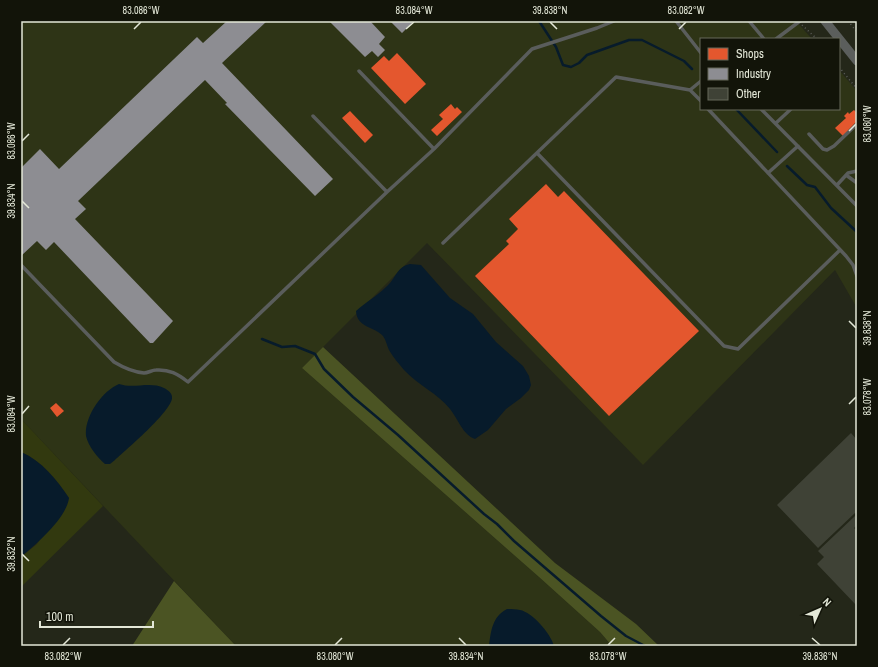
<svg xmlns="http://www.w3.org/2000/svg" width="878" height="667" viewBox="0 0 878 667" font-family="'Archivo Narrow',sans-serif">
<rect width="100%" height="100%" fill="#242719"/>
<path fill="#2e3416" d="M21,21H796L812,39H701V109H839V70L857,91V308L835,270L643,465L427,243L302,368L539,577L600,632L612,646H236L21,419Z"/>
<path fill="#32390f" d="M21,419L103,506L21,587V557L37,544L69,498C57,480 42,461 21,452Z"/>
<path fill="#4b5423" d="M323,347L555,563L636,624L659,646H612L600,632L539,577L302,368Z
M174,581L236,646H132Z"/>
<path fill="#071b2b" d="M410,264L421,265L450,298L473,314L496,342L523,366L529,376L531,385L529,390L521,398L506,409L488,430L475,439C463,435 458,419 450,409C437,393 418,385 404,370C399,364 393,357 389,350C387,346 386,340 383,336C374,326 357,328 356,311C366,302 377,296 386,287C396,279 396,267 410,264Z
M119,384C134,389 150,381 164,388C168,390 172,393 172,397C174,409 125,451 115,460L110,464H105C98,458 88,446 86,436C84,417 102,391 119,384Z
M21,452C42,461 57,480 69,498C66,519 36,544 21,557Z
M507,609C511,609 516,609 520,610C532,612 551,634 554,646H489C491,631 492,617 507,609Z"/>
<path fill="#e4572e" d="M397,53L426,84L405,104L371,68L384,56L389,61Z
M451,104L455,109L457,107L462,112L437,136L431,130L443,119L439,115Z
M854,110L857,113V121L843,136L835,128L846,118L844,116L848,112L849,114Z
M350,111L373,135L365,143L342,118Z
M546,184L558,197L564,191L699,331L609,416L475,276L509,244L506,241L518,229L509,219Z
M56,403L64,411L57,417L50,408Z"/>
<path fill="#8d8d92" d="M227,21H267L222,63L333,179L315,196L225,104L227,103L205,80L78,201L86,209L75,219L173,321L153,343H150L54,242L46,250L37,241L21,256V168L40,149L59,169L197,37L203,43Z
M329,21H370L385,37L379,44L385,50L378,57L372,51L365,57Z
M390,21H414L402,33Z"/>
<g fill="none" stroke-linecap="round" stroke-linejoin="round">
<path stroke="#071b2b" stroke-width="2.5" d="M539,21L556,47L563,65L571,67L579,63L587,55L629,40H642L684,61L692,69
M736,109L777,152
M787,166L807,185L815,187L831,208L857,232
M262,339L282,347L295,346L315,354L324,369L353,397L398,435L484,514L497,524L514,541L601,616L626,636L645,646"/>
</g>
<path fill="#3f4236" d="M851,433L857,440V514L855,513L818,548L777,505Z
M855,516L857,525L854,528L857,531V606L817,564L824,557L818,551Z"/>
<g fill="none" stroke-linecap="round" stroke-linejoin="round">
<path stroke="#5b5d59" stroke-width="1.5" stroke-dasharray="1 3" stroke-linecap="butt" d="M848,21L857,32
M802,25L817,39
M839,67L857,89"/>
<path stroke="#5a5d5c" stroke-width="3.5" d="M676,21L701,53
M749,21L764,39
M776,39L800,21
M359,71L434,149
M690,90L701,101
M708,109L846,256L853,265L857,276
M761,109L857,206
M313,116L387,192
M776,123L791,109
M809,134L823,149L827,150L834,146L857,124
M537,153L724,346L738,349L840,250
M768,173L798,146
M846,175L857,183
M837,185L848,173L857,171
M443,243L616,77L690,90L701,81
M21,265L114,362C124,368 133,372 144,373C148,373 152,370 156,370C169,369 178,374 188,382L387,192L434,149L532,49L597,28L614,21"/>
<path stroke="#5b5e5c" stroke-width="9" d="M825,21L857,61"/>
</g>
<path fill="none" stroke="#e3e7d7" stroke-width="1.5" d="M550,22L557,29M134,29L141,22M406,29L414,22M679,29L686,22M849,131L856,124M22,141L29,134M22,201L29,208M849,321L856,328M849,404L856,397M22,414L29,406M22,554L29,561M459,638L466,645M812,638L820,645M63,645L70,638M335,645L342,638M608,645L615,638"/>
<rect width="878" height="667" fill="none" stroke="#121409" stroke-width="44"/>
<rect x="700" y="38" width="140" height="72" fill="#121409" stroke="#66685b"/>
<rect x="708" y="48" width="20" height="12" fill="#e4572e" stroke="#66685b"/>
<text x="736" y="58" font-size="12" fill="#e3e7d7">Shops</text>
<rect x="708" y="68" width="20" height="12" fill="#8d8d92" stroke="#66685b"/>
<text x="736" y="78" font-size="12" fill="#e3e7d7">Industry</text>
<rect x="708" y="88" width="20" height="12" fill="#3f4236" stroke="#66685b"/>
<text x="736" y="98" font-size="12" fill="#e3e7d7">Other</text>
<g transform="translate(820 609) rotate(45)" stroke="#121409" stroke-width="3" paint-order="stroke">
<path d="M0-3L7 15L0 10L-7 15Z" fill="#e3e7d7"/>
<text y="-6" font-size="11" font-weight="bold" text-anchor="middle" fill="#e3e7d7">N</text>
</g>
<path d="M40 621v6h113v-6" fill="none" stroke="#e3e7d7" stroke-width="2"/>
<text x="46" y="621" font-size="12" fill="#e3e7d7" stroke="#121409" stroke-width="3" paint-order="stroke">100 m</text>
<rect x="22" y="22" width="834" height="623" fill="none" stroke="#e3e7d7" stroke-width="1.5"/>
<g font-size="10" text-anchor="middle" fill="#e3e7d7">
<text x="141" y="14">83.086°W</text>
<text x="414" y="14">83.084°W</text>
<text x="550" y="14">39.838°N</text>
<text x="686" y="14">83.082°W</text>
<text transform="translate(867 124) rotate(-90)" y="4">83.080°W</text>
<text transform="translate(11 141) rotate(-90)" y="4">83.086°W</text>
<text transform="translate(11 201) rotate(-90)" y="4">39.834°N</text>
<text transform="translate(867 328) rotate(-90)" y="4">39.838°N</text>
<text transform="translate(867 397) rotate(-90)" y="4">83.078°W</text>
<text transform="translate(11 414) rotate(-90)" y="4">83.084°W</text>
<text transform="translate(11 554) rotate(-90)" y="4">39.832°N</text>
<text x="63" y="660">83.082°W</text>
<text x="335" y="660">83.080°W</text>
<text x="466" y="660">39.834°N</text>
<text x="608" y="660">83.078°W</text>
<text x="820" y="660">39.836°N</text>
</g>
</svg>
